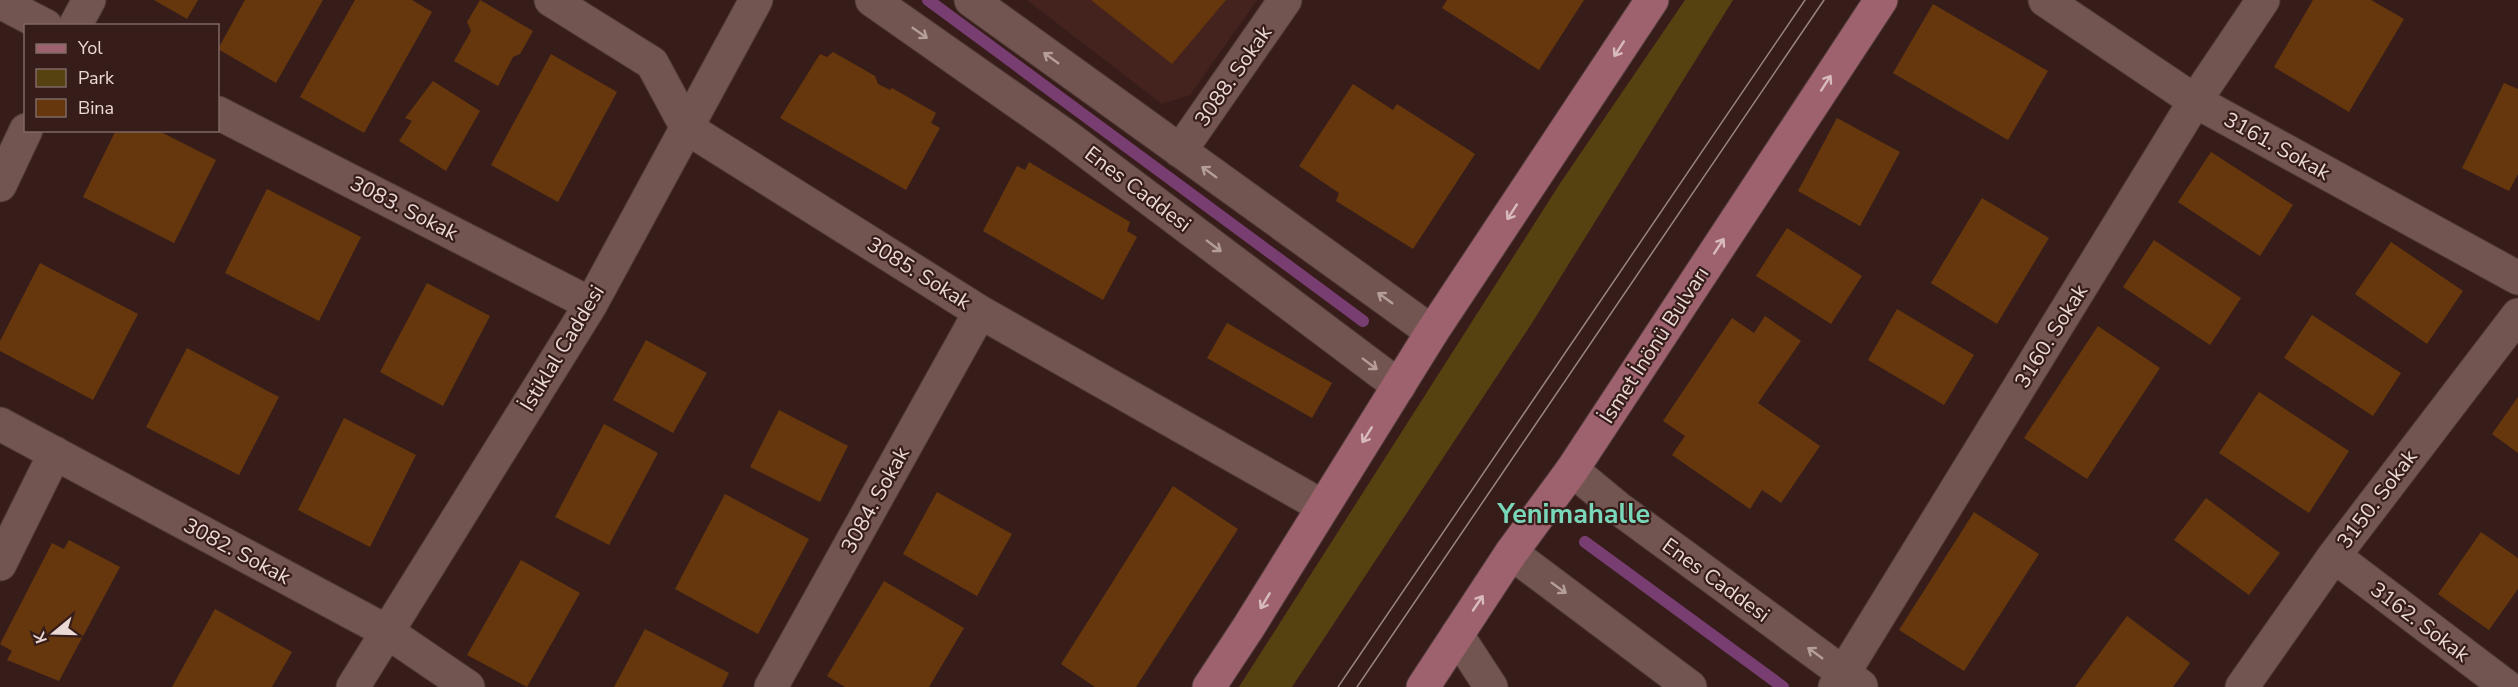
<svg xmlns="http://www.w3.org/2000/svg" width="2518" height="687" viewBox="0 0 2518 687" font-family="'Nunito Sans',sans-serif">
<rect width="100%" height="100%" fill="#371d1a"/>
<path fill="#44231f" d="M1027,0H1257L1190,95L1162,104Z"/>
<path fill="#564210" d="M1685,0H1733L1532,323L1292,687H1239L1561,182Z"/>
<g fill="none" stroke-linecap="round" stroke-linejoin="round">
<path stroke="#783e71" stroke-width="12" d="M928,0L1363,321
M1585,542L1783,687"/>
</g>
<path fill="#66370c" d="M154,0H198L187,19Z
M245,0H323L276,83L218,49Z
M355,0H412L432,12L364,133L300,97Z
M480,0L533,31L520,54L513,57L498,86L454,61L471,31L467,22Z
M1091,0H1226L1172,64Z
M1447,0H1584L1539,70L1442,8Z
M2313,0H2371L2404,19L2349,112L2274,67Z
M1933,4L2048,71L2008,140L1893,73Z
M833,52L875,76L878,84L890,90L892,88L936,113L931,123L940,128L906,190L780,118L820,54L827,57Z
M551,54L617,92L558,202L491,165Z
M433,81L480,111L446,171L399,141L412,121L405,118Z
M2504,83L2518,89V174L2509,191L2462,168Z
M1353,84L1393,110L1397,104L1475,154L1413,249L1336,201L1339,193L1299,166Z
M1837,118L1900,152L1860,226L1798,191Z
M116,130H157L216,160L174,243L83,197Z
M2211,152L2293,205L2260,256L2178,202Z
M1029,162L1130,222L1127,231L1137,237L1103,300L983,231L1017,166L1025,170Z
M267,189L361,237L319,321L225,273Z
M1982,198L2049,238L1997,324L1931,283Z
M1787,228L1862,276L1831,324L1756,276Z
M2154,240L2241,298L2210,345L2123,287Z
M2391,242L2463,291L2427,344L2355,294Z
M40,263L138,314L93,400L0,351V341Z
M427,283L490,316L443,406L380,372Z
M1897,309L1974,355L1944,405L1868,360Z
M2312,315L2401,373L2373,416L2284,358Z
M1765,316L1801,341L1758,403L1820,446L1781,503L1762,490L1750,509L1672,455L1685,436L1663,421L1732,318L1754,333Z
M1227,323L1332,383L1312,418L1207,358Z
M2098,326L2160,368L2087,479L2024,438Z
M646,340L707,373L673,433L613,400Z
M187,348L279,397L239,475L146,427Z
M2259,392L2349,451L2309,513L2219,453Z
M2518,397V453L2492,434Z
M779,410L848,446L820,502L750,467Z
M344,418L416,455L370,547L298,510Z
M604,424L658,453L609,545L555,517Z
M1173,486L1238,529L1136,687H1095L1061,664Z
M937,492L1012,534L977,596L903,554Z
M725,494L809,539L758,634L675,589Z
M2206,498L2280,553L2249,595L2174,540Z
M1974,512L2039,554L1964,671L1899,630Z
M2481,532L2518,558V589L2489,630L2438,594Z
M69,540L120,567L59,681L7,660L12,651L0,644L52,543L64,549Z
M521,560L580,593L527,687L467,655Z
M884,581L964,628L929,687H845L827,676Z
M215,609L292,652L272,687H172Z
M2127,616L2190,663L2173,687H2075Z
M645,629L729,673L722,687H614Z"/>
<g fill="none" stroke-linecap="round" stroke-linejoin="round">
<defs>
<path id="minor" d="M551,0L652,63L687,128L980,312L1322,506
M872,0L1066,136L1399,386
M971,0L1432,332
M2045,0L2195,101L2518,278
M0,2L46,26
M75,26L89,0
M218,113L591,304
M1180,151L1285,0
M0,185L26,130
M0,424L386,631L468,687
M1572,470L1618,508L1861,686
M1511,553L1690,687
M2334,556L2507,687
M0,564L55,453
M1457,635L1491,687
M353,687L591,304L756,0
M771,687L980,312
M1835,687L2195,101L2263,0
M2242,687L2334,556L2518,315"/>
<path id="major" d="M1209,687L1248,628L1432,332L1652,0
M1423,687L1511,553L1572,470L1881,0"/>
</defs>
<use href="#minor" stroke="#4e3937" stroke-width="35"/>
<use href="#major" stroke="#4e3937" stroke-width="35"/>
<use href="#minor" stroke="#725550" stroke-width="33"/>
<use href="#major" stroke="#9e626f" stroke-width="33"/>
<path stroke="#9a8582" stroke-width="1.5" d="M1338,687L1805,0
M1357,687L1824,0"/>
</g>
<defs><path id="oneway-shaft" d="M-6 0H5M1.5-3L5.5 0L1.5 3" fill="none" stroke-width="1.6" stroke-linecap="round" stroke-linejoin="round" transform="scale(1.5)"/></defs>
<g stroke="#b59e9a">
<use href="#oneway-shaft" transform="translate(920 33) rotate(35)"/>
<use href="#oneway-shaft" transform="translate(1051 58) rotate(-144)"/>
<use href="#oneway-shaft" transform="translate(1209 172) rotate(-144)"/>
<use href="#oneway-shaft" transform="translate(1214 246) rotate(37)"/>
<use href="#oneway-shaft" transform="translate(1385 298) rotate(-144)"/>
<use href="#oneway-shaft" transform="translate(1370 364) rotate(37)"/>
<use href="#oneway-shaft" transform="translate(1559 588) rotate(36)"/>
<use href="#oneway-shaft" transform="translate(1815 653) rotate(-144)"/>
</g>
<g stroke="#d8bbbc">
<use href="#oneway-shaft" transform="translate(1619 49) rotate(123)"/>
<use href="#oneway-shaft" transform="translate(1826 83) rotate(-57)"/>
<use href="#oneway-shaft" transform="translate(1512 212) rotate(123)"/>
<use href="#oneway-shaft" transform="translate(1719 246) rotate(-57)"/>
<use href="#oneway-shaft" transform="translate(1367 435) rotate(122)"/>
<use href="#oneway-shaft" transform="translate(1265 601) rotate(121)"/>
<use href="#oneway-shaft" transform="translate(1478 603) rotate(-56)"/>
</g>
<g text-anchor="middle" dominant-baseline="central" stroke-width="4.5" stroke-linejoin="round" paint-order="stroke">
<g font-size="21" fill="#ebd9d6" stroke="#371d1a">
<text transform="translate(1233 76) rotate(-55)">3088. Sokak</text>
<text transform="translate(2277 146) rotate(29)">3161. Sokak</text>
<text transform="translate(1138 189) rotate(37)">Enes Caddesi</text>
<text transform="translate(404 208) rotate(27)">3083. Sokak</text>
<text transform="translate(919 273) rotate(32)">3085. Sokak</text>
<text transform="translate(2051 336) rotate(-58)">3160. Sokak</text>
<text transform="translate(1654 345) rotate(-57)">İsmet İnönü Bulvarı</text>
<text transform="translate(562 348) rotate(-59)">İstiklal Caddesi</text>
<text transform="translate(2377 499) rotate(-53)">3150. Sokak</text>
<text transform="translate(875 500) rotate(-61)">3084. Sokak</text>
<text transform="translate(237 551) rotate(28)">3082. Sokak</text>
<text transform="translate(1716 580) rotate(36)">Enes Caddesi</text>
<text transform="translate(2420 622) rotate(37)">3162. Sokak</text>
</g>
<g font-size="27" font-weight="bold" fill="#7ad8ba" stroke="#371d1a">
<text x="1574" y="514">Yenimahalle</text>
</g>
</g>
<rect x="24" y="24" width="195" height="108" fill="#371d1a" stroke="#7f6865" stroke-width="1.5"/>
<rect x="36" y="44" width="30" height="9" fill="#9e626f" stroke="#7f6865" stroke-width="1.5"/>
<text x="78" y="54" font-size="18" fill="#ebd9d6">Yol</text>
<rect x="36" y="69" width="30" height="18" fill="#564210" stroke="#7f6865" stroke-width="1.5"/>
<text x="78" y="84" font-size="18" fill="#ebd9d6">Park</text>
<rect x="36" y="99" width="30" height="18" fill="#66370c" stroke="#7f6865" stroke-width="1.5"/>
<text x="78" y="114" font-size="18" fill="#ebd9d6">Bina</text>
<g transform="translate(54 633) rotate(251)" stroke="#371d1a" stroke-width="4.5" paint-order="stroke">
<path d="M0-4.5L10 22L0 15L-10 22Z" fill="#ebd9d6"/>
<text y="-9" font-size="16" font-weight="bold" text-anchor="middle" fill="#ebd9d6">K</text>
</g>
</svg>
